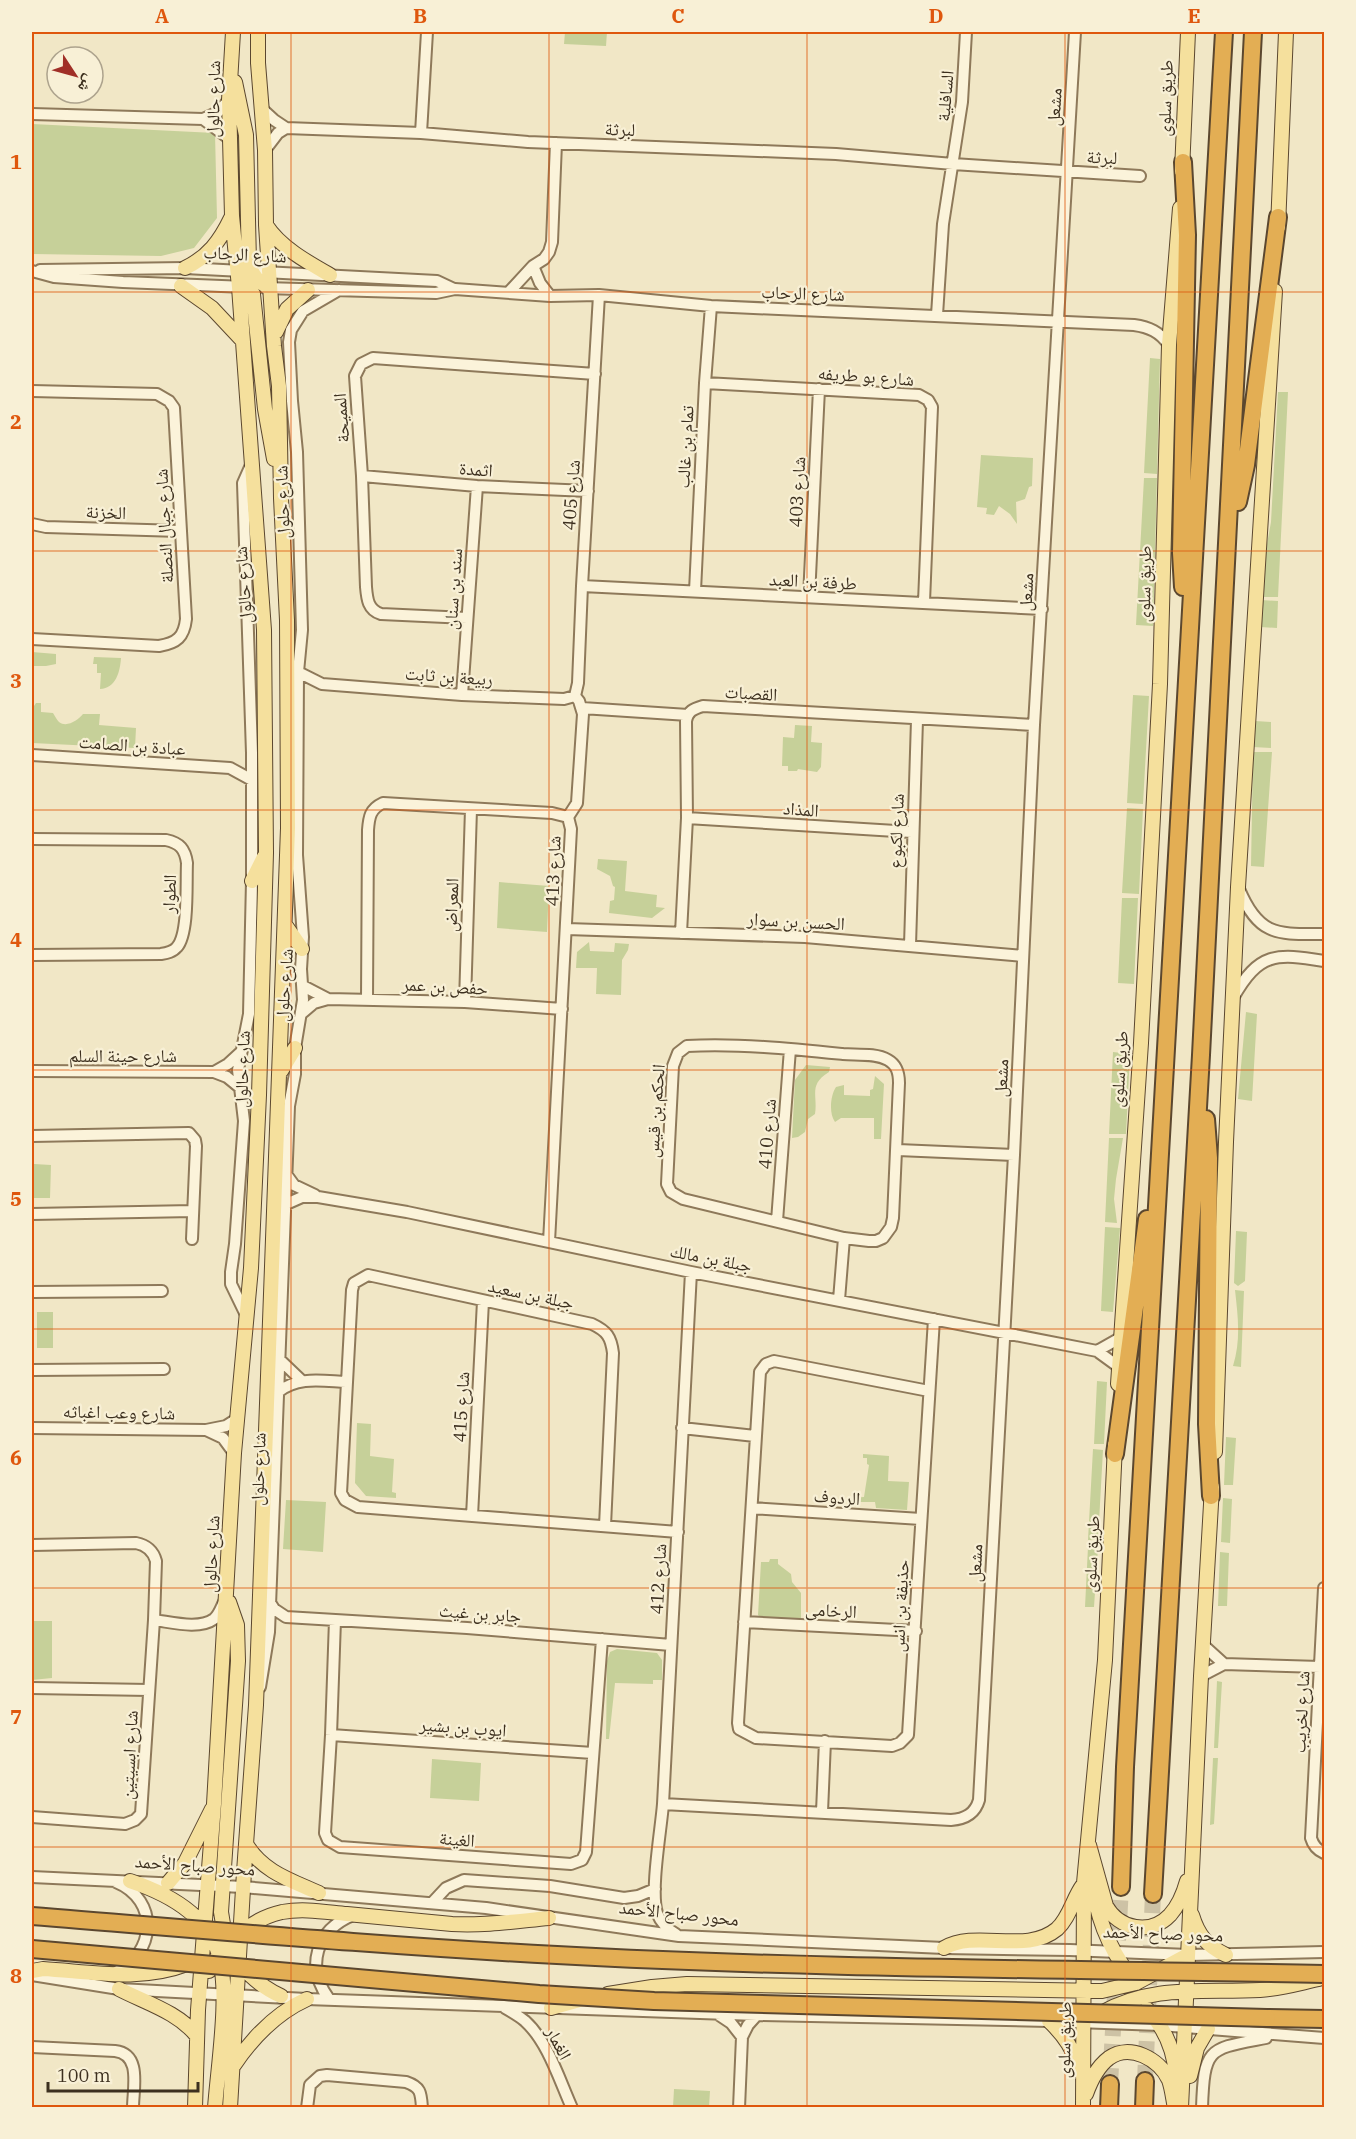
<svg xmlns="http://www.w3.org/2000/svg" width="1356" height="2139" viewBox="0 0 1356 2139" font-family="'IBM Plex Serif','Noto Naskh Arabic',serif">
<rect width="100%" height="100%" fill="#f1e7c6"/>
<path fill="#c6d099" d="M565,32H607L606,46L564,44Z
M32,124L215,133L217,218L194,248L161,256L32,254Z
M1150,358L1160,359L1157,474L1144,473Z
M1278,392H1288L1278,597H1262L1265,555L1271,522Z
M981,455L1033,458L1032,486L1029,487L1025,499L1016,502L1017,524L1010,514L999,506L994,515L986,514L987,508L977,507Z
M1144,478H1157L1153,626L1136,625Z
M1261,600L1278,601L1277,628L1260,627Z
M32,652L56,654V664L46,666H32Z
M94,657L121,658C120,672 116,688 100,689L101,673H97V664H93Z
M1133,695L1149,696L1143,804L1127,803Z
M36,703H41V712L53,713C55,716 57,720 59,722C67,728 78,720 83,714H100L99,725L136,728L135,748L32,743V709Z
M1255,721L1271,722V748L1253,747Z
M795,725L812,726L811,742L822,743L821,767L817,772L798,769L797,771H788V766H782L783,737L794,738Z
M1253,752H1272L1264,867L1251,866Z
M1127,808L1143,809L1139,894L1122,893Z
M598,859L627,861L625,891L657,895L656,907L665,908L652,918L609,913L610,901L614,900L615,887L613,886L610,876L597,869Z
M499,882L549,886L547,932L497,928Z
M1122,898H1138L1134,984L1118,983Z
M589,942L590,951L614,952L615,943L629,944L628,950L622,960L621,995L596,994L597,968H576L577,952Z
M1246,1012L1257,1014L1252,1101L1238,1099Z
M1113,1052L1130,1054L1126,1134H1109Z
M806,1065L830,1067L829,1072C808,1085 818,1095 815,1114L808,1119L805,1132L798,1137L792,1138L795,1080Z
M875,1076L884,1084L881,1139H874V1118H841L835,1122C829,1114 830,1096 836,1087L844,1085V1095L870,1096V1090L873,1089Z
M1109,1138H1123L1116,1179L1114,1199L1117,1223L1105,1222Z
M34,1164L51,1165L50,1198H34Z
M1105,1227L1120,1228L1113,1312L1101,1311Z
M1236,1231L1247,1232L1245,1281L1238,1286L1234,1283Z
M1235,1290L1244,1291L1241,1367L1233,1366C1241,1340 1238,1317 1235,1290Z
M37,1312H53V1348H37Z
M1097,1381L1107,1382L1104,1444H1094Z
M357,1423L371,1424L370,1456L394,1459L392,1492L396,1493V1498L366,1496L355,1483Z
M1226,1437L1236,1438L1233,1485H1224Z
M1093,1449L1103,1450L1098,1540H1088Z
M863,1454L889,1456L888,1481L909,1482L907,1510L876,1508L875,1502H848V1498L864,1497L869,1465L867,1464V1458H863Z
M1223,1498L1232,1499L1230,1543L1221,1542Z
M286,1500L326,1502L323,1552L283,1549Z
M1088,1547H1098L1094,1607H1085Z
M1220,1552L1229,1553L1227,1606H1218Z
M770,1559H778V1564L791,1574L792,1582L801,1593V1619L760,1617L758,1615L761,1562H769Z
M32,1621H52V1678L32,1680Z
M617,1649L657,1653L662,1660V1680H653V1684L615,1683L609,1739H606L607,1661L610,1652Z
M1217,1681L1222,1682L1218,1748H1214Z
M1213,1758H1218L1214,1824L1210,1825Z
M432,1759L481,1763L479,1801L430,1798Z
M674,2089L710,2091L709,2107H673Z"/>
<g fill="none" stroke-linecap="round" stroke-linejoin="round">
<path stroke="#cdc2a5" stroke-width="16" stroke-dasharray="16 8" stroke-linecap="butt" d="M1145,2081L1153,1894
M1110,2084L1121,1887"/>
<defs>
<path id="minor" d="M262,109L274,120L286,128L421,133L528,142L836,154L953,164L1140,176
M32,114L203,119L218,112L229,100
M203,119L231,140
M421,133L427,32
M265,150L278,133L286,128
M533,266L540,283L550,296
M40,270L185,268L437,281L454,289
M32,271L54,277L123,282L246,287
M265,288L436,293L455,289L550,296L599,295L711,306L1134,325C1149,327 1160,332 1169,345
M509,292L533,266L544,259L549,252L552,242L556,143
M937,315L943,224L962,102L966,32
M705,383L919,395L928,400L932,407L924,602
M32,391L157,394L169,401L174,408L186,619C184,637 177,643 159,646L32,639
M362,476L477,486L588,491
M32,524L46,527L180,531
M582,586L1042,609
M695,591L705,383L711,306
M809,597L819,389
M467,618L381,614C368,610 367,599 366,587L362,476L355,376L361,364L373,358L595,374
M298,672L322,684L462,695L564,699L575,696
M462,695L477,486
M575,696L578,683L582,586L599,295
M582,708L688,715
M32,755L230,768L252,780
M568,817L577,803L583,714L579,701L575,696
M687,818L912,832
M32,839L166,840C180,843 185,849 187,863C186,882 189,934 177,947C173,952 167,953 161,954L32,955
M1239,889C1259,937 1278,934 1324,934
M567,929L805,937L1023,956
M681,933L687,818L686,721C688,711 693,709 703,706L1034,725
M910,945L917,720
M303,986L328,999
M1233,998C1259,952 1276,953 1324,961
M367,999L368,830C369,817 370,809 383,803L552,813L568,817
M465,1002L471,809
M301,1014L314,1003L328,999L465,1002L562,1009
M687,1046C736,1043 794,1049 843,1054C857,1055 876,1053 888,1060C897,1065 899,1073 899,1083L893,1218L891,1227L883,1238L876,1241H869L844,1238L683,1199L671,1192L667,1184L673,1066L678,1053Z
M32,1071L214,1072L227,1077L238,1086
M214,1072L228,1064L240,1053
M32,1136L189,1133L195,1140L196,1146L192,1239
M898,1150L1014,1155
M286,1174L294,1185L315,1195
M284,1205L302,1197H318L407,1212L691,1272L1097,1351L1119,1367
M32,1214L193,1211
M777,1221L790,1049
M549,1242L571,829L568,817
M32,1292L162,1291
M839,1300L844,1238
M247,1317L231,1284V1272L235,1244L244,1121L238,1070L249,1014L252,881V753L243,483L251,465
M1097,1351L1120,1338
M279,1359L301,1380
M32,1370L164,1369
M929,1391L774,1361L766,1364L760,1372L738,1723L739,1729L756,1738L892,1746L900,1743L908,1735L934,1319
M278,1392C298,1376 322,1381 346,1382
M32,1428L206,1430L226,1426L237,1419
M682,1428L755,1436
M206,1430L223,1438L234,1453
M752,1508L921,1519
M472,1516L483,1301
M605,1526L613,1353C611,1337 607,1331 592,1324L368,1275L354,1283L352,1290L341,1493L345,1500L358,1507L678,1532
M32,1545L136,1543C146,1545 153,1550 156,1561L154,1620L141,1814L135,1820L125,1824L32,1817
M1324,1588L1311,1838C1313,1845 1317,1850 1324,1853
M269,1601L274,1609L286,1617L467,1628L671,1645
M154,1620C171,1622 199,1630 214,1619C219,1615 221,1608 224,1602
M335,1620L331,1735L325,1833L328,1840L340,1847L571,1864L582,1860L586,1852L602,1639
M744,1622L916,1631
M1203,1645L1224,1664
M1201,1676L1224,1664L1320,1667
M260,1687L269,1632L289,1106L295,1074V1048L303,1000L301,969L303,937L297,855L298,672L302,630L297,452L292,401L289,342L291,330L303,311L339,290
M32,1688L149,1690
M331,1735L593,1753
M663,1804L951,1820C965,1819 975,1814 979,1800L1014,1155L1034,725L1075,32
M822,1812L825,1741
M32,1877L243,1887L486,1908L679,1936L944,1948L1070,1950L1188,1955L1324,1952
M432,1903L446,1888L464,1880L550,1886L624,1898L638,1896L655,1889
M676,1934C667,1929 661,1923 657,1913C650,1891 661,1830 663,1804L691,1272
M114,1973C156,1955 160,1900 116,1882
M32,1975L119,1989L307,1999L757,2015L1049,2021L1160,2025L1324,2038
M329,1999C305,1967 316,1930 353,1915
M505,2008C512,2012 519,2016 525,2021C548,2042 559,2079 572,2108
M719,2015L731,2023L742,2037
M32,2047L115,2051C142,2054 133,2088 133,2108
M307,2108L310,2085L320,2076L327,2075L406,2082C421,2087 421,2093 422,2108
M739,2108L742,2037L748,2025L757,2015
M1202,2108C1204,2046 1209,2049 1266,2038"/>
<path id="major" d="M235,82L246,135L249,262C252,276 258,282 270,288
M1182,171L1188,32
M266,225C280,247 307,262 330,275
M1278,227L1286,32
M185,268C208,257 220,241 231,218
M241,273L253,294L265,409L274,459
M181,286L212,308L242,340
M276,332L287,309L308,290
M252,881L264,857
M286,926L302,949
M281,1071L295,1048
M1118,1384L1141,1043L1160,684L1169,345L1180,208
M1215,1452L1226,1142L1238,887L1275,291
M229,1602L237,1625L238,1661L221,1912C223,1923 224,1935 228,1945C238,1967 259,1986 281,1996
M246,1844C263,1872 290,1880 319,1893
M1089,1845L1106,1906C1119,1929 1150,1936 1170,1915C1178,1906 1184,1892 1187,1881
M1092,1878C1096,1915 1107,1945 1130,1976
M130,1881C166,1893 208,1915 219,1955C230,1994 218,2066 215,2108
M168,1883L185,1863L212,1809
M1192,1915C1198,1935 1207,1946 1226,1955
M944,1948C977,1929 1026,1955 1057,1929C1070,1917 1073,1898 1083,1885
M32,1971L43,1969C92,1972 140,1982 187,1964
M209,1971C222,1944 253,1918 282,1912C304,1908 325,1912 347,1914C382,1917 417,1921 452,1924C484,1926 517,1921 549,1918
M119,1989C146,2003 178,2012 197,2036
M608,1994L652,1987L687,1984L1102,1991L1136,1983L1188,1955
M551,2008L583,1999
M1147,2009C1165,2028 1174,2049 1176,2075
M1101,2013C1153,1984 1203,1993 1260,1990C1280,1989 1300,1983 1319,1979
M1049,2021C1065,2036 1074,2050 1080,2072
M234,2065C253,2037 276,2013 307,1999
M1190,2076L1197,2048L1208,2029
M1086,2094C1091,2080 1097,2067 1109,2058C1130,2043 1159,2059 1169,2080C1172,2088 1173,2099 1175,2108
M195,2108L198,2010L214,1804L234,1453L251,1268L259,1095L266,853L264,630L239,287L232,216L229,100L233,32
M230,2108L244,1872L256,1705L288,828L287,620L281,498L279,386L274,346L266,225L265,150L258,63V32
M1083,2108L1084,1883L1105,1660L1115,1445
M1181,2108L1201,1676L1212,1487"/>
<path id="highway" d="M1183,162L1187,235L1181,553L1183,587
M1238,502L1246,465L1278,217
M1206,1119L1209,1158L1207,1424L1211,1496
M1115,1454L1147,1219
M1121,1887L1125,1767L1224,32
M1153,1894L1201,1055L1253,32
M1267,2018L1324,2019
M1109,2108L1110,2084
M1144,2108L1145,2081"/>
</defs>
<use href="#minor" stroke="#8e795a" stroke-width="14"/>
<use href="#major" stroke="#5b472f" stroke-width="16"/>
<use href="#highway" stroke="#5b472f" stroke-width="20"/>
<use href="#minor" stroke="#fbf3da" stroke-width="10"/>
<use href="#major" stroke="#f5e09d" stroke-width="14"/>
<use href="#highway" stroke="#e3ae54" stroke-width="16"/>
<defs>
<path id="highway-bridge" d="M32,1916C207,1930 382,1946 557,1955C813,1969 1069,1969 1324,1974
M32,1949L539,1994L654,2001L1267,2018"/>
</defs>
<use href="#highway-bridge" stroke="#5b472f" stroke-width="20" stroke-linecap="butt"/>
<use href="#highway-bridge" stroke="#e3ae54" stroke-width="16"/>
</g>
<path fill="none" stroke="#df570d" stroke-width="1.5" stroke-opacity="0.55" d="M291,32V2108M549,32V2108M807,32V2108M1065,32V2108M32,292H1324M32,551H1324M32,810H1324M32,1070H1324M32,1329H1324M32,1588H1324M32,1847H1324"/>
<g text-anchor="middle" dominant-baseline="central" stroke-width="4.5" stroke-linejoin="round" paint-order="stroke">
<g font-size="18" fill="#3d301f" stroke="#f8f0d6">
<text transform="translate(945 96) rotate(-85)">السافلية</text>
<text transform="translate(1165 98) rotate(-88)">طريق سلوى</text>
<text transform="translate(213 99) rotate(-89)">شارع حالول</text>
<text transform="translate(1054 107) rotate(-86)">مشعل</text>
<text transform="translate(620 129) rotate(2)">لبرثة</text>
<text transform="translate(1102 157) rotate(3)">لبرثة</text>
<text transform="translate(245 254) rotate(3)">شارع الرحاب</text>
<text transform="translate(803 293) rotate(2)">شارع الرحاب</text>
<text transform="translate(866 376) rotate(4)">شارع بو طريفه</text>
<text transform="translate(341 418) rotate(-94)">المميحة</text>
<text transform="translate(685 447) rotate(-87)">تمام بن غالب</text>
<text transform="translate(476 469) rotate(4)">اثمدة</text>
<text transform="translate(797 492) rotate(-87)">شارع 403</text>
<text transform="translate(571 495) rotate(-86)">شارع 405</text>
<text transform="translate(282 502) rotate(-92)">شارع حلول</text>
<text transform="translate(106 512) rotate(2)">الخزنة</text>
<text transform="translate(164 526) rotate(-93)">شارع جبال النصلة</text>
<text transform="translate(813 581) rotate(3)">طرفة بن العبد</text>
<text transform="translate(1144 584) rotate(-89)">طريق سلوى</text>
<text transform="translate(243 585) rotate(-94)">شارع حالول</text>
<text transform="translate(453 589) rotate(-86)">سند بن سنان</text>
<text transform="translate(1026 592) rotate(-87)">مشعل</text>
<text transform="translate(449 676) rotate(4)">ربيعة بن ثابت</text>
<text transform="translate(751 693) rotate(3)">القصبات</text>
<text transform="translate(132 745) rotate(4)">عبادة بن الصامت</text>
<text transform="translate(801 809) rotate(4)">المذاد</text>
<text transform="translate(896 831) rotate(-88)">شارع لكبوع</text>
<text transform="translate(553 871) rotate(-88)">شارع 413</text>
<text transform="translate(169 894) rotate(-88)">الطوار</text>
<text transform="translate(451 905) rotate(-88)">المعراض</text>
<text transform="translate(796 921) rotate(3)">الحسن بن سوار</text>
<text transform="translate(284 985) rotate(-86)">شارع حلول</text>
<text transform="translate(445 986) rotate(3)">حفص بن عمر</text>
<text x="123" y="1055">شارع حينة السلم</text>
<text transform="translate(242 1069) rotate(-88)">شارع حالول</text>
<text transform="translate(1119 1069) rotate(-86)">طريق سلوى</text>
<text transform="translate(1001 1078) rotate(-87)">مشعل</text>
<text transform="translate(655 1111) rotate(-86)">الحكم بن قيس</text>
<text transform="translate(767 1134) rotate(-86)">شارع 410</text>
<text transform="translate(711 1258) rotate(11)">جبلة بن مالك</text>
<text transform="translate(531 1294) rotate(12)">جبلة بن سعيد</text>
<text transform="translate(461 1407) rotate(-87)">شارع 415</text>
<text transform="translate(119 1412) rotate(1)">شارع وعب اغباثه</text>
<text transform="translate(258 1469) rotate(-88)">شارع حلول</text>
<text transform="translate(837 1497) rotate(4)">الردوف</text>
<text transform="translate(211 1554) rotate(-87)">شارع حالول</text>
<text transform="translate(1091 1554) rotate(-87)">طريق سلوى</text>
<text transform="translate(975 1563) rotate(-87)">مشعل</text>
<text transform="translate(658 1579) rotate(-87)">شارع 412</text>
<text transform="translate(900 1606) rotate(-87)">حذيفة بن انس</text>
<text transform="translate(831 1610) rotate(3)">الرخامى</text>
<text transform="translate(480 1613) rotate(4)">جابر بن غيث</text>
<text transform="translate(1301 1712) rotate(-87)">شارع لخريب</text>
<text transform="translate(463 1727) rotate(4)">ايوب بن بشير</text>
<text transform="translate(129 1755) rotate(-87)">شارع ابسيتين</text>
<text transform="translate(457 1839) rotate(4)">الغينة</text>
<text transform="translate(195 1865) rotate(4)">محور صباح الأحمد</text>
<text transform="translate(679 1913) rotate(6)">محور صباح الأحمد</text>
<text transform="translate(1163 1933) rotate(2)">محور صباح الأحمد</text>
<text transform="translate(1064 2040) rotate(-89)">طريق سلوى</text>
<text transform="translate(559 2043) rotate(62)">الغمار</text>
</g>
</g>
<rect width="1356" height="2139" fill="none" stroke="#f8f0d6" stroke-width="66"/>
<g transform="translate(75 75) rotate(126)"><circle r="28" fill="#f8f0d6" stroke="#ada38d" stroke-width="1.5"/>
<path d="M0-4.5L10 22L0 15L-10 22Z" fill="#a02f27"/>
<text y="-9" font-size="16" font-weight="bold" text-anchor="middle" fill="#3d301f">ش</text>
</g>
<path d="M48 2082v9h150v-9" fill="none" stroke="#3d301f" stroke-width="3"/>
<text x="57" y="2082" font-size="18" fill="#3d301f" stroke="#f8f0d6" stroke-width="4.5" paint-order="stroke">100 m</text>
<rect x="33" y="33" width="1290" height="2073" fill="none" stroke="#df570d" stroke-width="2"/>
<g font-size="20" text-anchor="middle" font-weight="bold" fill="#df570d">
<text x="162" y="23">A</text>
<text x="420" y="23">B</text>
<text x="678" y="23">C</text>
<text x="936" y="23">D</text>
<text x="1194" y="23">E</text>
<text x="16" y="169">1</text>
<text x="16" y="429">2</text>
<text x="16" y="688">3</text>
<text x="16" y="947">4</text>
<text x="16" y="1206">5</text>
<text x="16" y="1465">6</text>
<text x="16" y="1724">7</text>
<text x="16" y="1983">8</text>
</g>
</svg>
